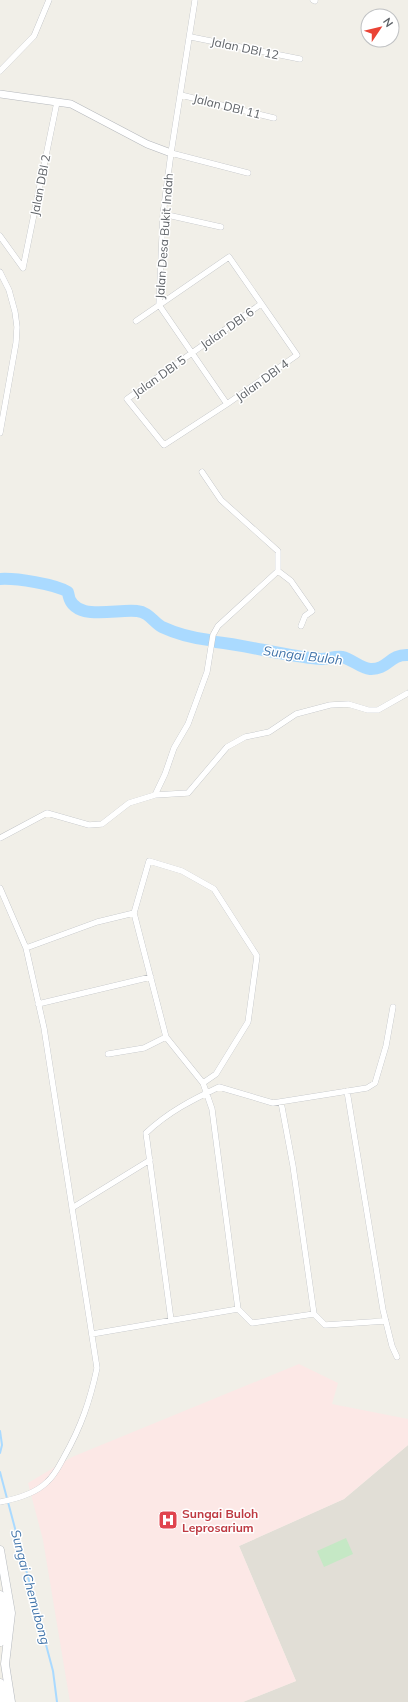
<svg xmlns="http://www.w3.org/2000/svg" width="408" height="1702" viewBox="0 0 408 1702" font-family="Mulish,sans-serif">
<rect width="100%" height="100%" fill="#f1efe8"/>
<path fill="#e1ded6" d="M408,1445V1702H243L296,1681L239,1546L344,1499Z"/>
<path fill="#fce8e6" d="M299,1364L338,1383L332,1404L408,1419V1445L344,1499L239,1546L296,1681L243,1702H70L43,1540L28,1483L72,1457Z"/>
<path fill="#c5e8c5" d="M346,1538L353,1554L324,1567L317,1551Z"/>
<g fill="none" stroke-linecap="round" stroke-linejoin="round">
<path stroke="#aadaff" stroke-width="2" d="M0,1431L2,1445L0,1453
M0,1472L53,1671L57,1702"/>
<path stroke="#aadaff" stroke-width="12" d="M0,579C16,578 55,584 68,592C71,624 117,608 137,611C149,612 153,622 162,627C177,634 193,638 209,640
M216,642C243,645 270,652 297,656C304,657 313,659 321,659C328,659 335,656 342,657C352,659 360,668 370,669C388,670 389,654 408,655"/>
<defs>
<path id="minor" d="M195,0L171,153L163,214L159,305L227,404
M313,0L315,1
M191,37L300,59
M0,71L34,36L49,0
M181,95L274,118
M171,153L248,173
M163,214L221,227
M0,236L23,268
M23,268L57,102
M0,272L9,290L15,312L17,327L16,343L0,433
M136,321L229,257L297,355L227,404L164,445L127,399L261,304
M278,571L291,581L312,611L305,616L301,626
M155,795L165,774L174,748L188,724L207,672L213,635L218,626L278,571V551L221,500L202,472
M0,838L47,813L89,825L102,824L129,803L155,795L188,793L227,747L245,737L269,732L296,714L330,705L348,704L368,710H378L408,693
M0,888L26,948L44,1028L97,1368C90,1401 81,1427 64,1457C59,1466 55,1475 47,1482C35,1494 16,1499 0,1502
M26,948L97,922L134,913
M38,1004L151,977
M108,1054L144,1048L166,1037
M203,1083L216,1074L248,1022L257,956L214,889L182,871L149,861L134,913L166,1037L203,1083L212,1109L238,1309
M347,1091L383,1310L392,1346L397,1357
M281,1102L293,1166L314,1314
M72,1208L150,1160
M171,1320L146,1133C168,1112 192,1100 219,1087L273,1103L367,1088L375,1083L386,1046L393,1007
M92,1334L238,1309L252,1323L314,1314L325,1325L386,1321"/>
<path id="tertiary" d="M0,94L71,104L147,144L171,153"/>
<path id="secondary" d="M0,1550L11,1613L5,1664L11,1702
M0,1595L3,1613L0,1642
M0,1683L3,1702"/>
</defs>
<use href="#minor" stroke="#b5b8bc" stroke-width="6"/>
<use href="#tertiary" stroke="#b5b8bc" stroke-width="8"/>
<use href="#secondary" stroke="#b6babf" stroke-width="9"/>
<use href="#minor" stroke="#fff" stroke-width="5.5"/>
<use href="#tertiary" stroke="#fff" stroke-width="7"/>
<use href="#secondary" stroke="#fff" stroke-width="8"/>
</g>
<defs>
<symbol id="hospital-square" viewBox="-11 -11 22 22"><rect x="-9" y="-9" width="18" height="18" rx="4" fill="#e0444e" stroke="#fff"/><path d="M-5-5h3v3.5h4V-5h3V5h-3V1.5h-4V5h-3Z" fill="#fff"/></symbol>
</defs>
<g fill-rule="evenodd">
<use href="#hospital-square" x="157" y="1509" width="22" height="22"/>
</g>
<g text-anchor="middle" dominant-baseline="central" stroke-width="3" stroke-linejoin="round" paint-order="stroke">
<g font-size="12" fill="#5f6368" stroke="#fff">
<text transform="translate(245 48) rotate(12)">Jalan DBI 12</text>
<text transform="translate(227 106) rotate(14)">Jalan DBI 11</text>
<text transform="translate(40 185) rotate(-79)">Jalan DBI 2</text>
<text transform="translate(164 236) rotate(-86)">Jalan Desa Bukit Indah</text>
<text transform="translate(227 328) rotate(-35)">Jalan DBI 6</text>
<text transform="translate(159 376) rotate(-35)">Jalan DBI 5</text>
<text transform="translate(262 380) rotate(-36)">Jalan DBI 4</text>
</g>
<g font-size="12" font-weight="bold" fill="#be3a42" stroke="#fff" text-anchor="start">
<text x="182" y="1513">Sungai Buloh<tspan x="182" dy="14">Leprosarium</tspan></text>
</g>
<g font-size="13" font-style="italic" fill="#4174aa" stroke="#fff">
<text transform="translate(303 655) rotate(7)">Sungai Buloh</text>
<text transform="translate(31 1587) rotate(75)">Sungai Chemubong</text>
</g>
</g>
<g transform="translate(380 28) rotate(55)"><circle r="19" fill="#ffffff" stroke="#bfc1c3"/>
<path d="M0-3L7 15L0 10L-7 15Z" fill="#ea4335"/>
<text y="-6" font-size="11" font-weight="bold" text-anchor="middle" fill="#5f6368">N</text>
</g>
</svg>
